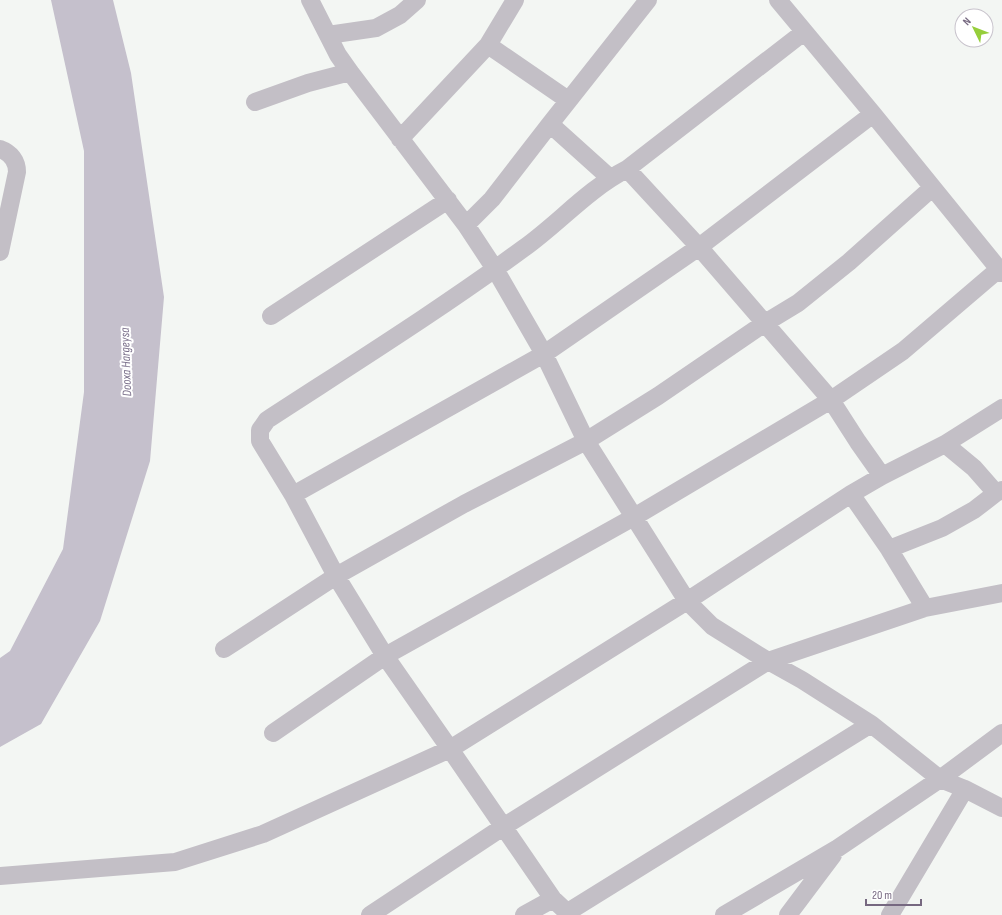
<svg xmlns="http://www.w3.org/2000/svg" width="1002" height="915" viewBox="0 0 1002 915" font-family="'Sofia Sans Condensed',sans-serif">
<rect width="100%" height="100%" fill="#f3f6f3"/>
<path fill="#c5c0cc" d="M51,0H113L131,73L164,297L150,461L100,621L41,724L0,747V658L10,651L63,549L84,392V151Z"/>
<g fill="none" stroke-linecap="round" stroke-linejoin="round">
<path stroke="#c3bfc6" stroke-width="18" d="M310,0L338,55L350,72L466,225L495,269L544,354L586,441L687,601L712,626L768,661L802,680L871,724L940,779L965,789L1002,808
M778,0L873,114L1002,273
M328,35L376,28L400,15L417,0
M488,45L568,100
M255,102L308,83L350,72
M550,124L610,178
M400,139L488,45L515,0
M0,149C11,153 17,161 17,172L0,252
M627,169L699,247L831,400L858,442L882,476
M466,225L492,199L550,124L648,0
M271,316L448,200
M945,444L974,468L996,493
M851,494L889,549L925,608
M293,495L544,354L699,247L873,114
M889,549L942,528L974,510L996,493L1002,490
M224,649L336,576L464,504L586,441L658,396L765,323L798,303L849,262L932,188
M273,733L385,656L634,517L831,400L903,351L999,269
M0,876L175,862L263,834L450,749L687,601L851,494L882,476L945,444L1002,408
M568,912L871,724
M370,915L503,827L768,661L925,608L1002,593
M524,915L553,899
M570,915L553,899L450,749L385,656L336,576L293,495L260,441V430L267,420C353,364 441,309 524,248C559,223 588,189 627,169L804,32
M724,915L838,848L940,779L1002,733
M788,915L833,855
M890,915L965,789"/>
</g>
<g text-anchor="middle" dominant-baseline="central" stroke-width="4" stroke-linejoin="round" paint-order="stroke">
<g font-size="13" font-style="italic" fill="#7a6f8a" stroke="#fff">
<text transform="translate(126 362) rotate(-92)">Dooxa Hargeysa</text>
</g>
</g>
<g transform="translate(974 28) rotate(313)"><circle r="19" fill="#ffffff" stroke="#c8c3cc"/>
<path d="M0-3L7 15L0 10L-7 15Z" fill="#96ce3b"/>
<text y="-6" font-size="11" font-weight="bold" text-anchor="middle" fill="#766880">N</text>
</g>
<path d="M866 899v6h55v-6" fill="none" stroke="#766880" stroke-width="2"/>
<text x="872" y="899" font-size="12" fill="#766880" stroke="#ffffff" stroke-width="3" paint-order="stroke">20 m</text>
</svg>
